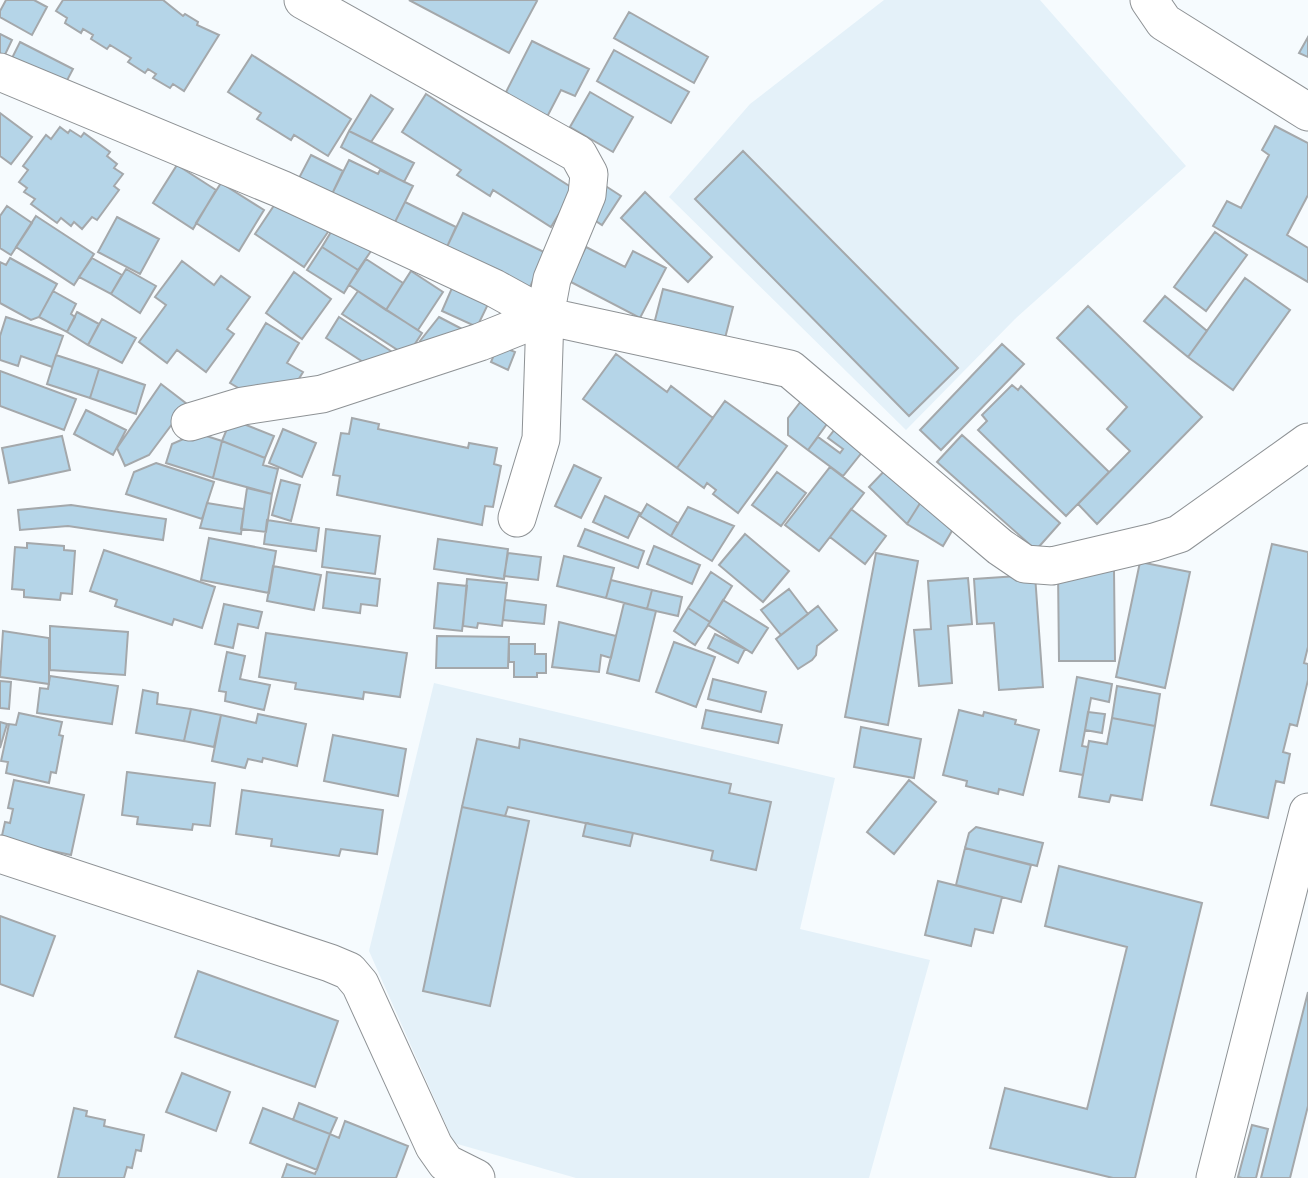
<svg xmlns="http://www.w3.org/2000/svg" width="1308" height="1178" viewBox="0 0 1308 1178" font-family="Lato,sans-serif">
<rect width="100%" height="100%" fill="#f6fbfe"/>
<path fill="#e4f1f9" d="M884,0H1040L1186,166L1015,319L906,430L669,197L750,104Z
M434,683L835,778L800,929L930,960L869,1178H576L454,1143L369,951Z"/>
<path fill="#b5d5e8" stroke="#a4a8ab" stroke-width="2" d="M6,0H34L47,7L32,35L0,17V11Z
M63,0H163L183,16L185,14L198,22L197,25L219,35L184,91L173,84L170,88L153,78L156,74L148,69L145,73L128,62L131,58L110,45L107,49L91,39L93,35L83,29L81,33L65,23L67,18L56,11Z
M409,0H535L537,1L509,53Z
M629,12L708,57L694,83L614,38Z
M0,34L12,40L1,63H0Z
M1308,37V57L1299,53Z
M532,41L589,69L575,96L561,90L547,117L504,96Z
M20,42L73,69L62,90L9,64Z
M614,50L689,92L671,123L597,81Z
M252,55L351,119L328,156L294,135L291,140L257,119L261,113L228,92Z
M590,92L633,117L613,152L570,127Z
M426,94L574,189L551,227L493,190L490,196L457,175L461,170L402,132Z
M371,95L393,109L371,142L349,131Z
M0,113L32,137L11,164L0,156Z
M1275,126L1308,143V195L1287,235L1308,248V282L1213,226L1227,201L1241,208L1269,155L1262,150Z
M60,127L68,133L70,130L81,137L84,133L110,152L107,156L117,164L114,168L123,174L114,186L119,190L97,220L92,217L82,229L74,222L71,226L61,218L57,223L31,204L35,199L24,192L27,188L19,182L28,170L23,166L46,135L51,139Z
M349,131L414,163L404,182L341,147Z
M743,151L958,368L909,416L695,199Z
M311,155L343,171L332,194L299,178Z
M349,160L378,174L380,170L413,186L394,224L332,194Z
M177,165L216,190L193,229L153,203Z
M221,183L264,210L239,251L196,223Z
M604,185L621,196L602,225L585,214Z
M645,192L712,257L688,282L621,218Z
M405,202L456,227L446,249L394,224Z
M275,204L330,229L304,267L255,234Z
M7,206L32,223L11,255L0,248V216Z
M463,213L546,253L529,289L446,249Z
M36,216L94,254L74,285L16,247Z
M117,217L159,239L140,274L98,252Z
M334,227L371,251L358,270L322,247Z
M1215,232L1247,255L1206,311L1174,287Z
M322,247L358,270L344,293L307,270Z
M586,247L625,267L633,251L666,268L640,318L569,281Z
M10,258L57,284L39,317L31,320L0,303V262L6,265Z
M92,258L122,275L111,294L79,277Z
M366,259L403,283L386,310L349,285Z
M182,261L214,285L221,276L250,297L227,329L234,334L206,372L177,350L167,363L139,342L166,305L155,297Z
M126,269L156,286L140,313L111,294Z
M411,271L443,292L418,330L386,310Z
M294,272L331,299L302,339L266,313Z
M1245,278L1290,310L1233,390L1188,357Z
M455,281L491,298L477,327L442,311Z
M663,289L733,307L724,342L654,324Z
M53,291L76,304L71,314L75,317L67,332L39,317Z
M358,291L422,333L407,356L342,314Z
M1165,296L1207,331L1188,357L1144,321Z
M1088,306L1202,417L1097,524L1078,504L1130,451L1107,429L1127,407L1057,338Z
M77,312L99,324L88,345L67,332Z
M6,317L63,336L52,367L21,356L18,366L0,360V336Z
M339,317L400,357L374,369L326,338Z
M439,317L462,329L433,350L420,341Z
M102,319L136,338L122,363L88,345Z
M266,323L299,343L287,363L303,372L297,382L272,393L258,385L252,396L230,383Z
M1002,344L1024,364L941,450L920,430Z
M498,345L515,352L508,370L491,362Z
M616,354L667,392L671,386L713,418L677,468L583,399Z
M56,355L99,369L90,398L47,384Z
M99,369L145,385L136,414L90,398Z
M0,371L76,399L64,430L0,406Z
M161,384L187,404L149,455L125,466L117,448Z
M1012,385L1018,390L1021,386L1109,472L1066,516L978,430L987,421L982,415Z
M805,396L832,417L808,450L788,435V418Z
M725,401L787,446L738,513L713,494L716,490L707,483L704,488L677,468Z
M86,410L126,430L113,455L74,434Z
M352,418L379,424L378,429L468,448L469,443L497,448L494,464L501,466L493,507L485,506L482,525L337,495L340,476L333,475L341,433L349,434Z
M231,419L274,436L265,458L222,441Z
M839,424L867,446L843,476L808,450L818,437L840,453L843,449L828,438Z
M283,429L316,443L302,477L269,463Z
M197,433L222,441L213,478L166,463L172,444Z
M962,435L1060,523L1036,550L937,462Z
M62,436L70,470L9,483L2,448Z
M222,441L265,458L263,465L278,469L272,494L213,478Z
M156,463L214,482L202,519L126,494L134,472Z
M574,465L601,478L581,518L555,506Z
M890,465L924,497L907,524L869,487Z
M830,467L864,493L819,551L785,525Z
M777,472L806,493L781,526L752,505Z
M281,480L300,485L291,521L272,515Z
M247,488L272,494L266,532L241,529Z
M605,496L640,513L628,538L593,522Z
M924,497L959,519L943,546L907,524Z
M207,503L244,509L241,534L200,528Z
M647,504L678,523L671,536L640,516Z
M71,505L166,519L163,540L68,526L20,530L18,510Z
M688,507L734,526L712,561L671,536Z
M851,509L886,536L865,564L830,537Z
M267,520L319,528L316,551L264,544Z
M326,529L380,536L375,574L322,567Z
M585,529L644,551L638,568L578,546Z
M745,534L789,571L763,602L719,565Z
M209,538L276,551L269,593L201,580Z
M438,539L508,549L504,579L434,569Z
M27,543L64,546V550L75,551L72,594L61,593L60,600L24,597V590L12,589L15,547L27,548Z
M1272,544L1308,552V647L1304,663L1308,664V680L1297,726L1290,724L1283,752L1290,754L1284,783L1276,781L1268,818L1211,805Z
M654,546L700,565L692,584L647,564Z
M104,550L215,587L202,628L174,619L172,625L115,606L117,600L90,591Z
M508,553L541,557L538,580L504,576Z
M876,553L918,561L888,725L845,717Z
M564,556L614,568L606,598L557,586Z
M1140,562L1190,572L1165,688L1116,677Z
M273,566L321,575L314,610L267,601Z
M1058,570H1114L1115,661H1059Z
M327,572L380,579L377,606L361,604L360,613L323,608Z
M711,572L732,586L710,622L688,608Z
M1035,575L1043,687L999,690L994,623L977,624L974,579Z
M968,578L972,624L948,626L952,683L919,686L914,630L931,629L928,581Z
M467,579L507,583L502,626L478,623L477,628L463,626Z
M611,580L652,590L647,609L606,598Z
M438,583L467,586L462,631L434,628Z
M789,589L808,614L781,635L761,610Z
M652,590L682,597L678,616L647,609Z
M505,600L546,605L544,624L503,620Z
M723,600L768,628L752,653L708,625Z
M624,603L656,611L639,681L607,673Z
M224,604L262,612L258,628L238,624L233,648L215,644Z
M818,606L837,630L817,646L816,655L812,660L798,669L776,639Z
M688,608L710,622L695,645L674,631Z
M559,622L616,636L611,658L601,655L599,672L552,667Z
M50,626L128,632L125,675L50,670Z
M3,631L49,638V684L0,677Z
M266,633L407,653L400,697L364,692L363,699L295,689L296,683L259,677Z
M715,634L745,649L738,663L708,648Z
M437,636L509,637L508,668H436Z
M674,642L715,657L696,707L656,692Z
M509,644H535V654H546V673H537V677H514V662H509Z
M227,652L245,656L240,679L270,685L264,710L225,701L226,692L219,691Z
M50,676L118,686L112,724L37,713L40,688L48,689Z
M1077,677L1112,684L1109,702L1091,698L1082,746L1088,747L1083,775L1060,771Z
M713,679L766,692L761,712L708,699Z
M0,681L11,682L9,709L0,708Z
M1117,686L1160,694L1155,726L1112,718Z
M143,690L158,693L157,704L191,709L184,741L136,733Z
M191,709L221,715L214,747L184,741Z
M706,710L782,725L778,743L702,728Z
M959,710L983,716L984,712L1016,720L1015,724L1039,730L1023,795L999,789L998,794L966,786L967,781L943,775Z
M1088,712L1105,714L1102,733L1085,730Z
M19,713L62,722L59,735L63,736L56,773L51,772L49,783L6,773L8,762L1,761L9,724L16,725Z
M258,714L306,724L297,766L263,758L262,762L248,759L245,768L212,761L221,715L256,723Z
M1112,718L1155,726L1142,800L1111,795L1109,802L1079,797L1089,741L1107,744Z
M0,722L7,724L0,748Z
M861,727L921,739L914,778L854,767Z
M333,735L406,749L398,796L324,781Z
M477,739L519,748L520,739L731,784L729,793L771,802L756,870L711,860L713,851L633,833L508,807L505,816L462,807Z
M127,772L215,783L210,826L193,824L192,830L137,824L138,817L122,815Z
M14,780L84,795L71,855L1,840L5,822L10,823L13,809L8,808Z
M909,780L936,802L894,854L867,832Z
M242,790L383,810L377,854L341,849L339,856L271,846L272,839L236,834Z
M462,807L529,821L490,1006L423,991Z
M586,823L633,833L630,846L583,836Z
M976,827L1043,843L1037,866L965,848L969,833Z
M965,848L1031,865L1021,902L956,885Z
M1059,866L1202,903L1135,1178H1113L990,1148L1005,1088L1087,1109L1127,947L1045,926Z
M938,881L1002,897L993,933L975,929L971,946L925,935Z
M0,916L55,936L33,996L0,984Z
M198,971L338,1021L315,1087L175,1037Z
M1308,992V1106L1290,1178H1261Z
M182,1073L230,1092L216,1131L166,1112Z
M299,1103L337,1118L330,1134L293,1120Z
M74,1108L87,1111L86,1116L105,1120L104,1126L144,1135L141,1151L136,1150L132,1168L127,1167L124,1178H58Z
M263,1108L330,1134L317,1170L250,1143Z
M345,1121L408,1146L396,1178H282L287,1164L315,1174L330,1134L339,1138Z
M1252,1125L1268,1129L1256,1178H1242L1238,1177Z"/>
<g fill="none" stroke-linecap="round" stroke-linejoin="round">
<defs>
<path id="minor" d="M303,0L578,154L589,174L587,195L552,279L545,316L541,439L517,518
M1149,0L1164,22L1308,112
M0,72L281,189L494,288L545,316L790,369L1000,547L1025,564L1052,566L1154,542L1179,534L1308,442
M190,422L243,406L322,394L480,342L545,316
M0,854L330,963L349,971L360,984L434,1146L446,1163L476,1178
M1215,1178L1308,812"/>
</defs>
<use href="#minor" stroke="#8e9295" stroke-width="39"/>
<use href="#minor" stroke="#fff" stroke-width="37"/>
</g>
</svg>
